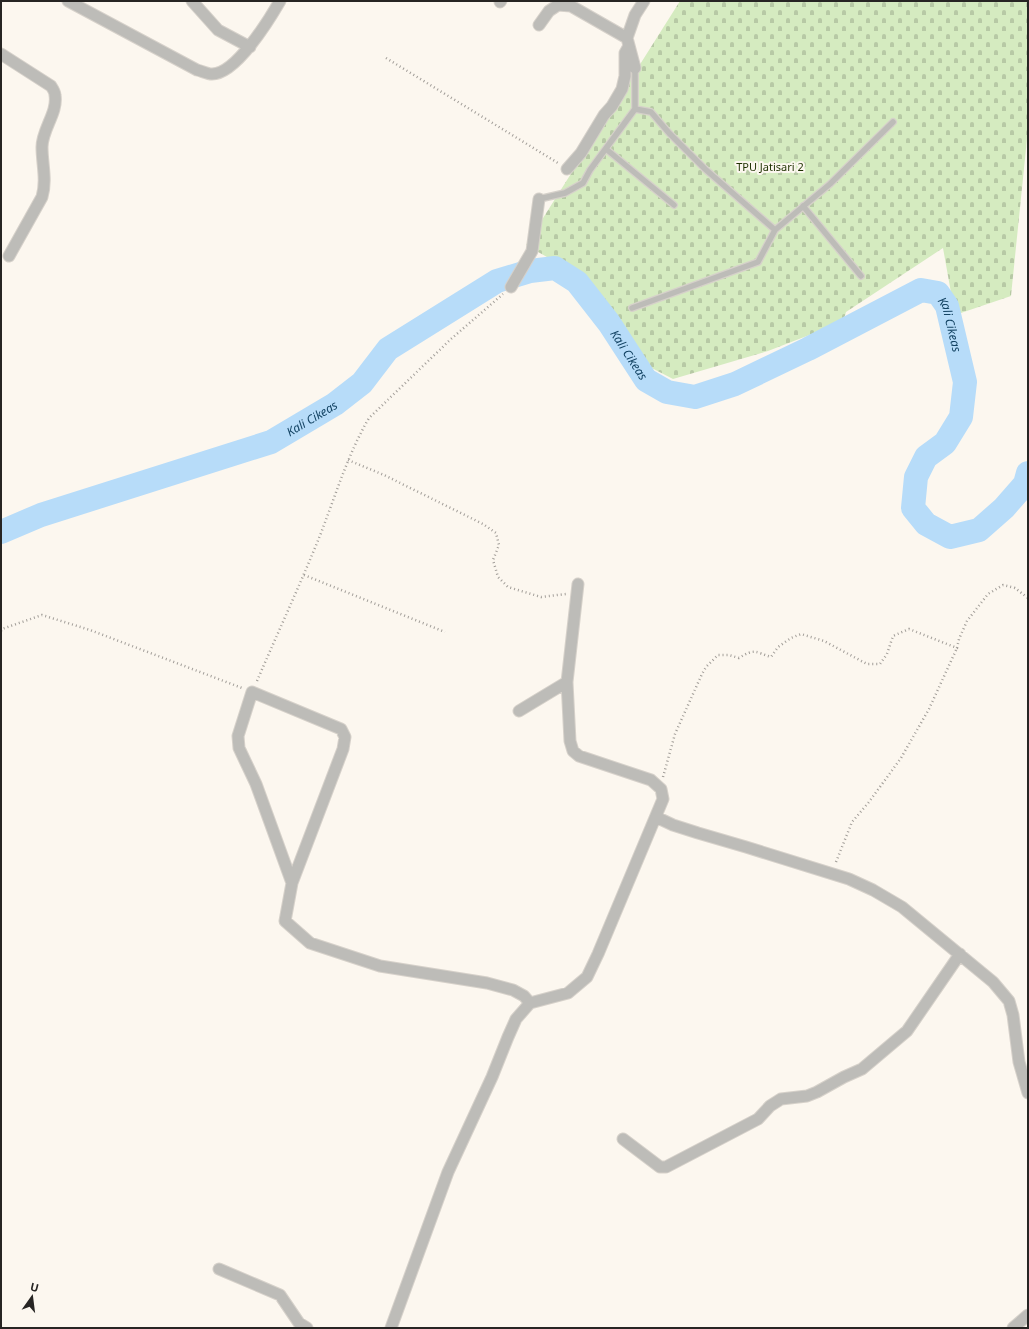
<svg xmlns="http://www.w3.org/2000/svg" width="1029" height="1329" viewBox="0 0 1029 1329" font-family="'Noto Sans',sans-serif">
<defs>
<pattern id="cemetery-stones" width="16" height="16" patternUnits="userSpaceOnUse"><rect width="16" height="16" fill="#d5ebc0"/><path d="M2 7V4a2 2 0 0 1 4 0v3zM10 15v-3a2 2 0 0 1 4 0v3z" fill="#b7c9a5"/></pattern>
</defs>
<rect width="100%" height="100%" fill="#fcf7ef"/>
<path fill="url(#cemetery-stones)" d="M680,1H1028V129L1011,296L955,315L943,248L846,312L843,322L768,351L673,379L642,363L587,280L526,245Z"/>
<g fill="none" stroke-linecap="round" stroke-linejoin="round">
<path stroke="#b7dcf9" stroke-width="24" id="s1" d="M1,532L41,515L271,442L335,404L362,383L388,349L497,281L530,271L555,268L577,282L609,323L646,380L667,392L695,397L735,384L808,349L921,290L938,293L947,306L965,382L961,417L945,443L926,457L916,477L913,508L926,524L950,537L979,530L1004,508L1025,484L1028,473"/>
<defs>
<path id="lane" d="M635,68V109L651,112L669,133L705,169L775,230L830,184L893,122
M606,149L674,205
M539,199L565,193L583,183L590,170L635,109
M803,206L861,276
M632,308L758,262L775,230"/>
<path id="street" d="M68,1L197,70C202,71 207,74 212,74C236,74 269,20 280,1
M192,1L218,30L250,47
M500,2L501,1
M539,25L549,11L558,5L571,6L627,38
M1,54L51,86C53,89 55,92 55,95C58,113 42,129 42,147C42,164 47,180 42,197L9,256
M635,68L627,38L635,15L644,1
M567,169L581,153L604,115L612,106L622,89L625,76V53L629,46
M511,287L532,251L539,199
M519,711L567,682
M656,817L673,825L698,833L746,847L849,879L873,890L902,907L993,982L1009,1001L1013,1015L1019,1062L1028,1093
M292,883L256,784L239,748L238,736L252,692L341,729L345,737L343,749L292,883L285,921L310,943L380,966L487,983L513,990L524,996L530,1003
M623,1139L660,1167H666L758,1119L770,1106L781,1099L807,1096L817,1092L844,1077L862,1069L907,1031L960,954
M219,1269L280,1295L299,1323L307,1328
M391,1328L448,1172L492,1077L508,1037L516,1019L530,1003L568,993L587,977L598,954L663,799L661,789L651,780L579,756L573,751L570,741L567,682L578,584
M1013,1328L1028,1315"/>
</defs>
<use href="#lane" stroke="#d6d1ca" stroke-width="8"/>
<use href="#street" stroke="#d6d1ca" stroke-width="13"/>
<path stroke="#a29e99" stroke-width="2.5" stroke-dasharray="1 3" stroke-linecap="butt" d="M386,58L558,163
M348,460L384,475L483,524L496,533L499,545L493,560L498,577L508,587L541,597L566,594
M304,575L445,632
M1,631L2,629L42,615L90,630L242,688
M257,681C278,632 301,583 321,533C336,494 348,454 369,418L451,339L503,294
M663,777L675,734L702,674L706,667L718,655H729L739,658C755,648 755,652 771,657L778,647L791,638L801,634L824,641L867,664H880L887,654L893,636L909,629L957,648L959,639L967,621L988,594L1003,585L1015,588L1028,598
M836,862L852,822L869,802L901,758L929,709L957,648"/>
<use href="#lane" stroke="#bdbcb8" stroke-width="5.5"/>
<use href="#street" stroke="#bdbcb8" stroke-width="11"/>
</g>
<g text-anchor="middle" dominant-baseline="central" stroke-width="4" stroke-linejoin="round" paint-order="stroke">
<g font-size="11" fill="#1e3101" stroke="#fcf7ef">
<text x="770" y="166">TPU Jatisari 2</text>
</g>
<g font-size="12" font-style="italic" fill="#144464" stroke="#fcf7ef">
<text stroke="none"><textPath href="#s1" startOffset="1125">Kali Cikeas</textPath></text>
<text stroke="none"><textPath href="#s1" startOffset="740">Kali Cikeas</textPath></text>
<text stroke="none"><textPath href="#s1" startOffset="332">Kali Cikeas</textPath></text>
</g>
</g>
<rect width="1029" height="1329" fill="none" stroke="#272523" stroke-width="4"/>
<g transform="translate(32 1297) rotate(14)" stroke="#fcf7ef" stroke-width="3" paint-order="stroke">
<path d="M0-3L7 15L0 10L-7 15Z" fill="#272523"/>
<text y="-6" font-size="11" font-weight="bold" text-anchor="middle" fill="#272523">U</text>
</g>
</svg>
